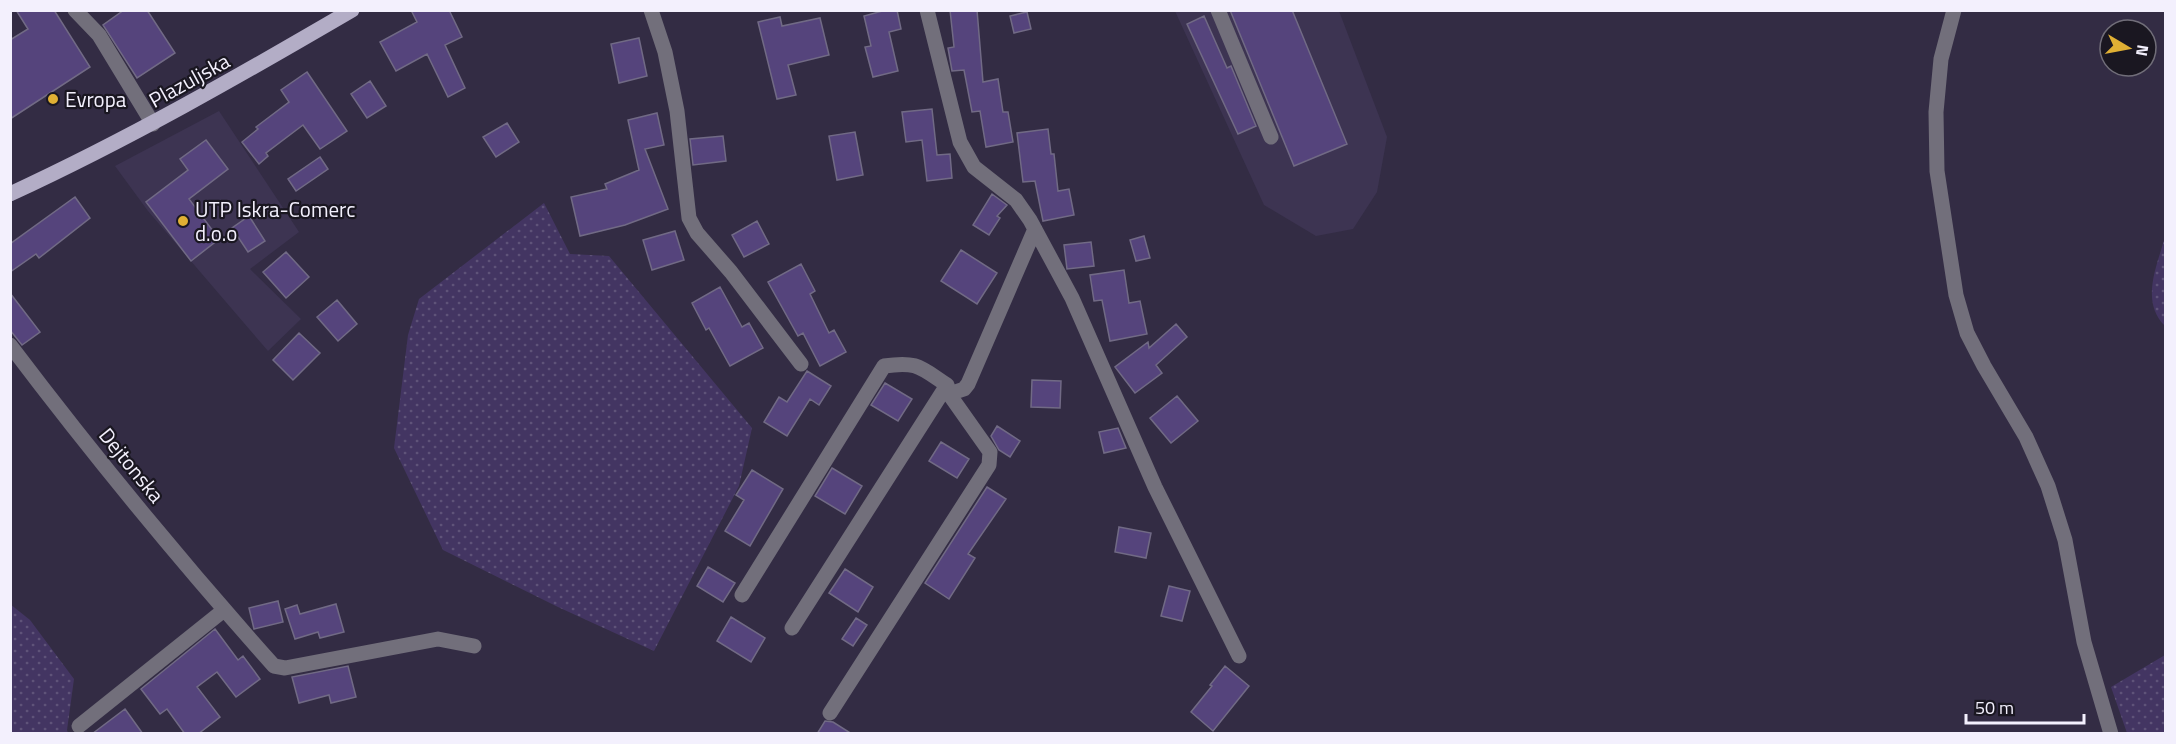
<svg xmlns="http://www.w3.org/2000/svg" width="2176" height="744" viewBox="0 0 2176 744" font-family="'Titillium Web',sans-serif">
<defs>
<pattern id="grass-dots" width="8" height="8" patternUnits="userSpaceOnUse" patternTransform="scale(1.5)"><rect width="8" height="8" fill="#433562"/><path d="M2 2h.1M6 6h.1" fill="none" stroke="#5f5379" stroke-width="1.8" stroke-linecap="round"/></pattern>
</defs>
<rect width="100%" height="100%" fill="#332c44"/>
<path fill="#3d3452" d="M1175,11H1339L1387,137L1377,192L1353,229L1316,236L1264,205Z
M219,111L299,232L250,269L301,319L268,351L148,211L115,166Z"/>
<path fill="url(#grass-dots)" d="M544,203L570,254L609,256L752,428L739,486L654,651L558,607L443,550L394,448L408,335L419,299Z
M2165,237V326C2140,301 2157,266 2165,237Z
M10,604L30,620L74,679L67,730L68,733H11Z
M2165,655V733H2127L2111,687Z"/>
<path fill="#55447c" stroke="#716a85" stroke-width="1.5" d="M16,10H54L90,67L10,119V40L28,29Z
M124,10H147L175,53L137,78L103,25Z
M411,10H449L462,37L445,45L465,88L448,97L427,54L396,71L380,42L417,22Z
M886,10H897L901,29L889,32L898,71L873,77L865,47L871,46L864,16Z
M950,10H977L983,82L998,79L1003,112H1008L1013,142L986,147L980,111L972,112L964,70L952,71L948,48L954,47Z
M1230,10H1292L1347,144L1294,166Z
M1027,12L1031,29L1014,33L1010,16Z
M1204,16L1227,68L1231,66L1256,126L1238,134L1187,24Z
M780,17L782,26L820,18L829,55L788,65L796,95L777,99L758,22Z
M639,38L647,76L619,83L611,44Z
M307,72L347,131L320,149L303,125L266,153L268,156L259,164L242,142L258,129L256,127L289,102L281,90Z
M370,81L386,106L367,118L351,94Z
M932,109L937,155L950,154L952,178L927,181L922,140L906,142L902,112Z
M657,113L664,145L645,149L668,209L625,225L580,236L571,197L607,189L605,184L639,170L628,120Z
M507,123L519,142L496,157L483,137Z
M1048,129L1051,154H1054L1058,191L1069,189L1074,215L1043,221L1035,181L1023,182L1017,133Z
M855,132L863,175L837,180L829,136Z
M723,136L726,161L693,165L690,139Z
M206,140L228,169L189,199L219,239L191,261L146,202L188,170L180,159Z
M320,157L328,169L296,191L288,179Z
M992,194L1007,205L997,216L1000,218L989,235L973,225Z
M75,197L90,218L39,258L36,254L10,272V244Z
M249,216L265,241L248,252L232,228Z
M757,221L769,244L744,257L732,235Z
M675,231L684,260L652,270L643,240Z
M1144,236L1150,258L1136,261L1130,240Z
M1091,242L1094,266L1067,269L1064,245Z
M961,250L997,273L977,304L941,281Z
M286,252L309,277L286,298L263,272Z
M801,264L815,291L810,294L829,333L834,330L846,352L820,366L803,333L798,336L768,282Z
M1124,270L1129,303L1140,301L1147,334L1110,341L1102,300L1094,301L1090,275Z
M720,287L742,327L749,323L763,348L730,366L709,328L706,330L692,303Z
M10,293L40,332L22,345L10,330Z
M337,300L357,324L338,341L317,317Z
M1176,324L1187,337L1156,365L1162,373L1135,393L1115,367L1148,342L1149,348Z
M299,333L320,353L293,380L273,360Z
M807,371L831,386L819,405L810,399L787,436L764,422L779,397L787,402Z
M1032,380L1061,381L1060,408L1031,407Z
M885,383L912,399L898,421L871,405Z
M1177,396L1198,421L1171,443L1150,418Z
M997,426L1020,441L1010,457L999,450L991,436Z
M1118,428L1126,448L1104,453L1099,432Z
M941,442L969,459L957,478L929,461Z
M832,468L862,486L845,514L815,496Z
M752,470L783,489L750,546L725,531L744,500L736,495Z
M987,487L1006,499L968,554L975,558L949,599L925,583Z
M1119,527L1151,533L1146,558L1115,552Z
M708,567L735,583L723,602L697,586Z
M845,569L873,587L858,612L829,593Z
M1169,586L1190,591L1182,621L1161,616Z
M278,601L283,622L254,629L249,608Z
M336,604L344,632L320,638L318,632L295,639L285,609L297,605L300,614Z
M731,617L765,638L751,662L717,641Z
M856,618L867,625L853,646L842,639Z
M215,629L238,660L243,656L260,679L236,697L217,672L197,687L220,717L198,734H185L167,709L160,714L141,689Z
M348,666L356,697L331,703L329,695L299,703L292,677Z
M1225,666L1249,686L1213,731L1191,712L1212,686L1210,685Z
M125,709L143,734H92Z
M825,721L833,722L852,734H817Z"/>
<g fill="none" stroke-linecap="round" stroke-linejoin="round">
<path stroke="#726f7b" stroke-width="15" d="M75,10L99,35L153,124
M651,10L665,52L677,111L689,218L697,233L731,272L801,364
M927,10L960,142L974,167L1016,200L1030,220L1072,298L1155,487L1239,656
M1218,10L1271,137
M1954,10L1941,59L1936,112L1937,171L1956,295L1967,333L1984,366L2026,437L2048,486L2065,540L2084,642L2111,734
M10,345C94,456 182,563 274,666L285,668L438,639L474,646
M742,595L884,366C917,361 920,367 947,385L949,394L964,389L968,384L1035,229
M792,628L947,385
M830,713L989,465L990,452L949,394
M79,726L224,610"/>
<path stroke="#b3adc6" stroke-width="15" d="M10,194C129,139 239,76 352,10"/>
</g>
<g fill="#e0b034" stroke="#1a1721" stroke-width="2">
<circle cx="53" cy="99" r="6"/>
<circle cx="183" cy="221" r="6"/>
</g>
<g text-anchor="middle" dominant-baseline="central" stroke-width="4.5" stroke-linejoin="round" paint-order="stroke">
<g font-size="21" fill="#f3f0fd" stroke="#1a1721">
<text transform="translate(189 80) rotate(-29)">Plazuljska</text>
<text transform="translate(132 465) rotate(51)">Dejtonska</text>
</g>
<g font-size="21" fill="#f3f0fd" stroke="#1a1721" text-anchor="start">
<text x="65" y="99">Evropa</text>
<text x="195" y="209">UTP Iskra-Comerc<tspan x="195" dy="24">d.o.o</tspan></text>
</g>
</g>
<rect width="2176" height="744" fill="none" stroke="#f3f0fd" stroke-width="24"/>
<g transform="translate(2128 48) rotate(100)"><circle r="28" fill="#1a1721" stroke="#716e79" stroke-width="1.5"/>
<path d="M0-4.5L10 22L0 15L-10 22Z" fill="#e0b034"/>
<text y="-9" font-size="16" font-weight="bold" text-anchor="middle" fill="#f3f0fd">N</text>
</g>
<path d="M1966 714v9h118v-9" fill="none" stroke="#f3f0fd" stroke-width="3"/>
<text x="1975" y="714" font-size="18" fill="#f3f0fd" stroke="#1a1721" stroke-width="4.5" paint-order="stroke">50 m</text>
</svg>
